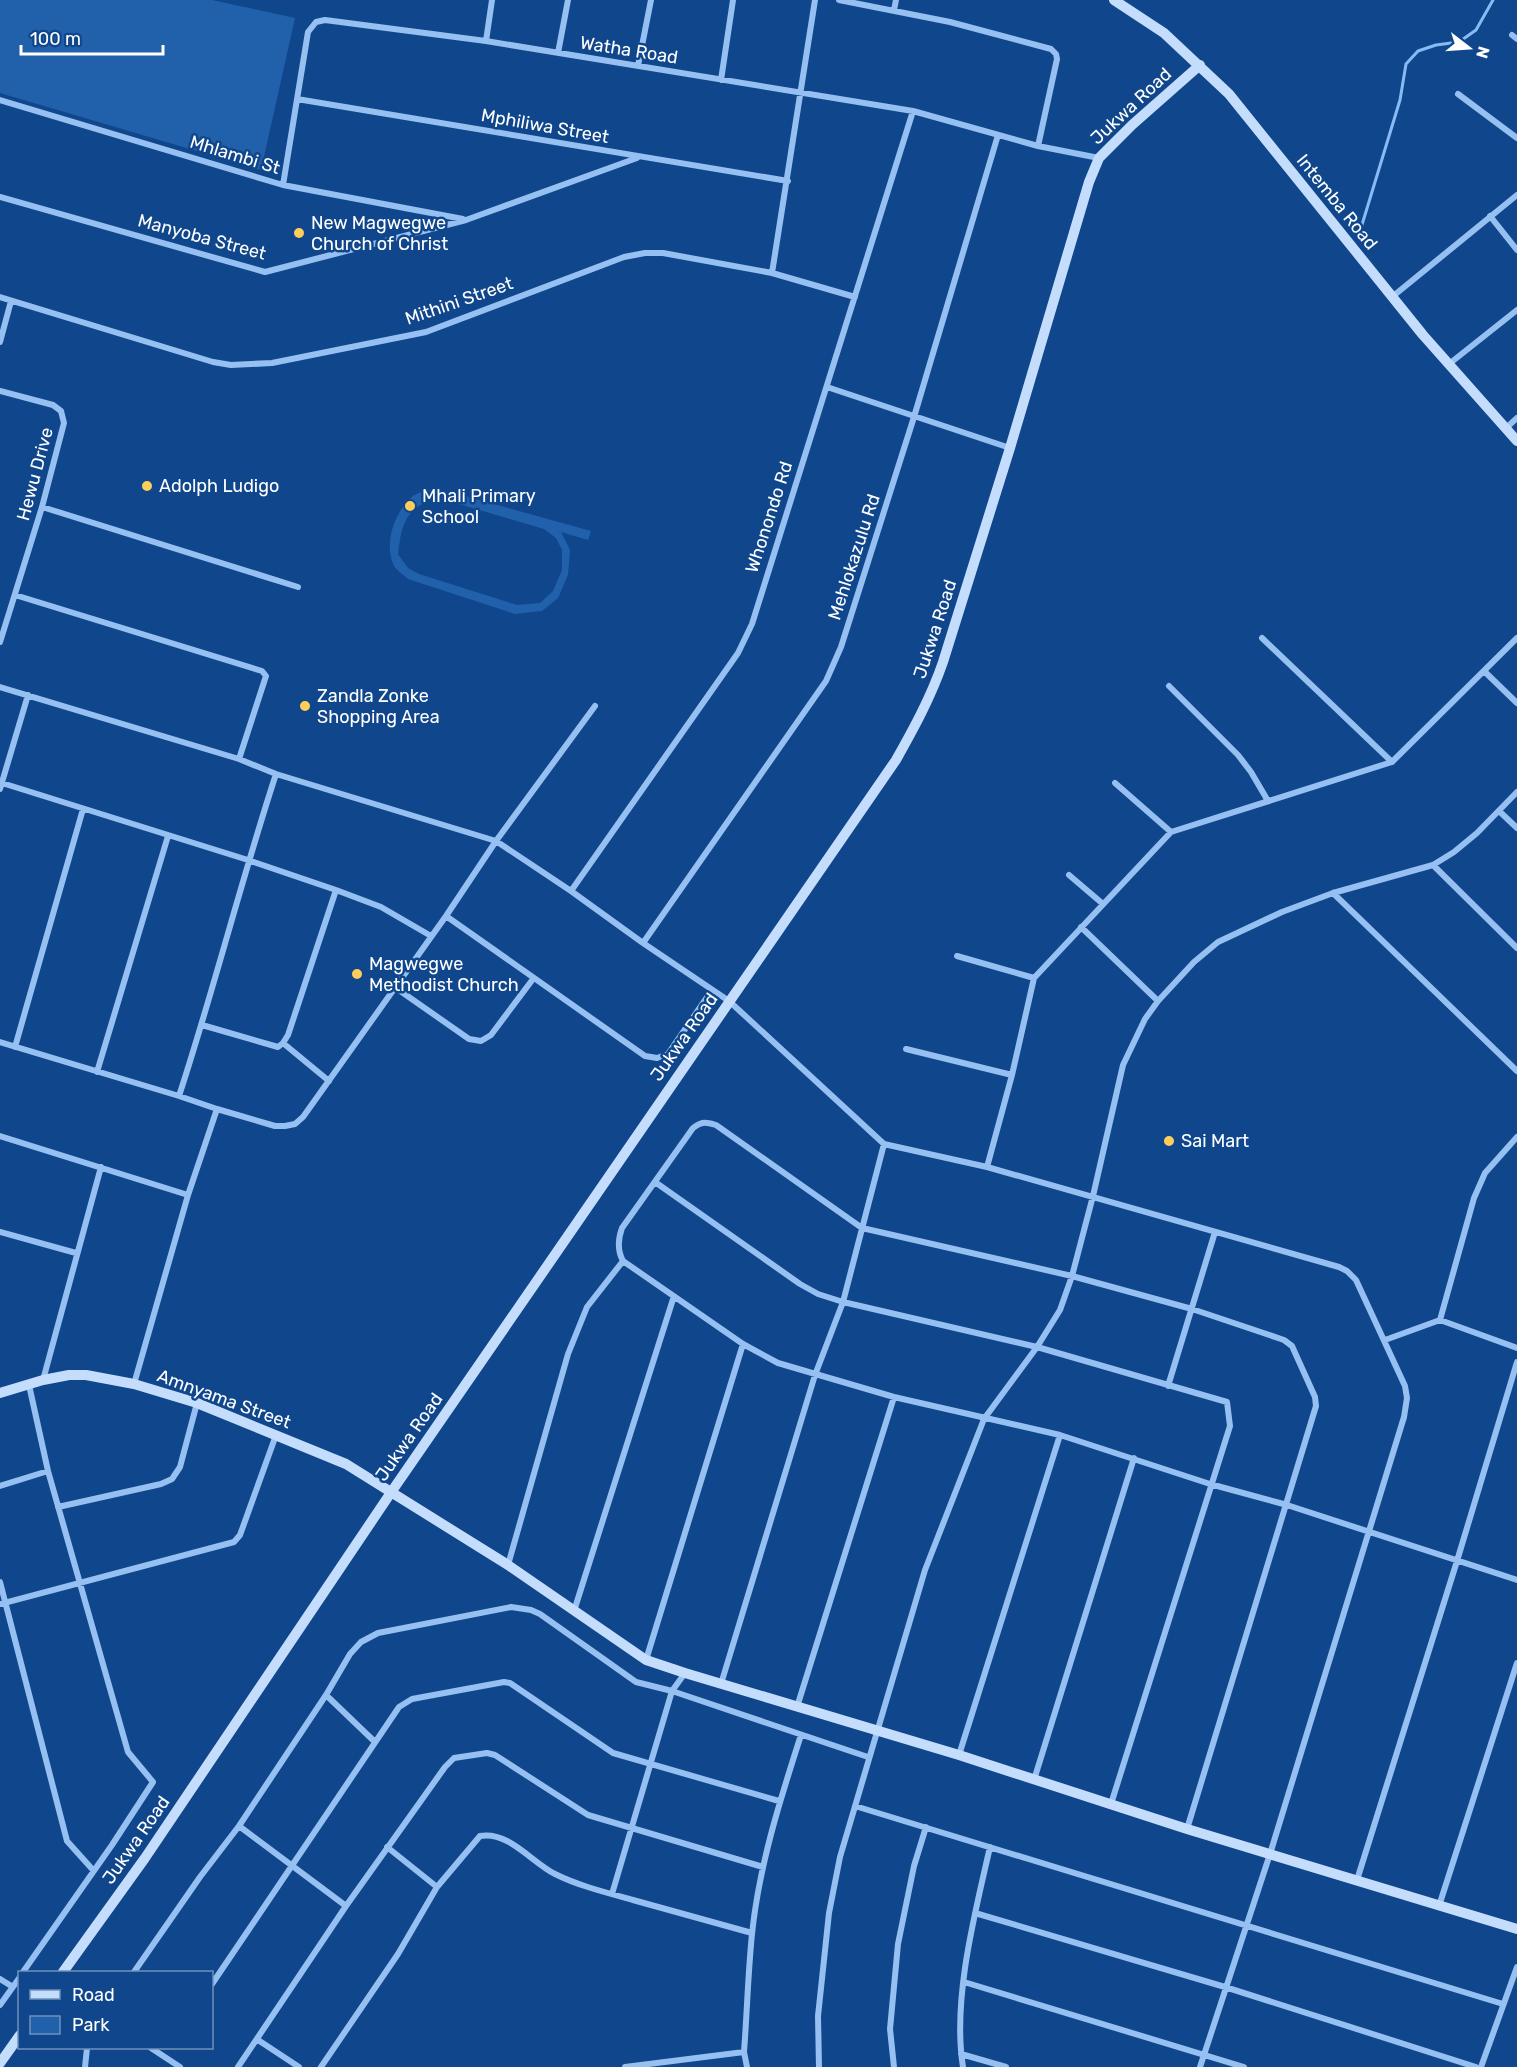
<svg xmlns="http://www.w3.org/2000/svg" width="1517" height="2067" viewBox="0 0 1517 2067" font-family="Rubik,sans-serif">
<rect width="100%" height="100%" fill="#10478c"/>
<path fill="#2160ab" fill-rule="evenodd" d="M0,0H212L295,18L261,170L0,93Z
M436,488L591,531L588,540L561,532L570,550L568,575L558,598L542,611L515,614L408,579C404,575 397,571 394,566C383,543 395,511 413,496C419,492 429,490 436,488ZM435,497L544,529L556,538L562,550V570L553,591L540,603L517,605L419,574L408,568L398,554C402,522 405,511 435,497Z"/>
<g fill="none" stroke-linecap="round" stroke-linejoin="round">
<path stroke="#88bbf6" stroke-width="3" d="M1360,238L1361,228L1400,100L1406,64L1418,51L1436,45L1459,42L1476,30L1493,0"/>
<path stroke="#97c0f2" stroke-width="6" d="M839,0L950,22L1051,49L1056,54L1057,59L1038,146
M894,10L896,0
M1512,35L1517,39
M486,41L492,0
M558,53L568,0
M638,66L651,0
M721,80L733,0
M1458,94L1517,138
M297,99L788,181
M0,100L283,185L463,219
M283,185L308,32L316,22L325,20L486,41L913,111L1038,146L1099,158
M0,197L265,272L466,220L637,158
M1490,216L1517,250
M772,273L815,0
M0,297L213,362L231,365L272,363L426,332L624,257L645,253H663L772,273L855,297
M1392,297L1517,195
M0,342L11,301
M1449,364L1517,310
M827,387L1010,448
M0,391L53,405L61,411L64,423L42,507L0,642
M1506,428L1517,418
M42,507L298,587
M15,595L262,671L266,676L239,759
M1262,638L1392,762
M1484,671L1517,703
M1169,686L1238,755L1251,772L1268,801
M0,687L239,759L276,774L496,841L571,891L643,943L729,1001L884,1144L987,1167L1339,1267L1347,1271L1356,1280L1405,1386L1407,1398L1404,1417L1270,1854L1200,2067
M2,783L248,860L336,890L381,907L431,936
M1115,783L1171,832
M0,789L28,695
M1499,811L1517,828
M1433,865L1517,948
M1069,875L1103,904
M571,891L738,653L752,624L913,111
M1333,893L1517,1071
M446,916L645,1056L657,1058L668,1054L712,990
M1081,927L1158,1001
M643,943L826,681L841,647L914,417L998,135
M957,956L1034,978
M396,988L469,1039L481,1041L491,1035L533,979
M202,1025L278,1047L283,1043L288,1035L336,890
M0,1042L179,1096L217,1109L275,1126H285L295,1124L303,1117L446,916L496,841L595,706
M283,1043L329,1081
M15,1047L83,809
M906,1049L1012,1075
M97,1072L168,836
M179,1096C214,989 241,881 276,774
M0,1136L188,1195
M987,1167L1012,1075L1034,978L1171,832L1392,762L1517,638
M655,1182L800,1284L818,1294L843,1302L1037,1347L1227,1402L1230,1426L1111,1804
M0,1232L76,1253
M1440,1320L1474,1198L1485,1173L1517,1137
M1385,1340L1440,1320L1517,1348
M43,1380L101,1167
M134,1384L188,1195L217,1109
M1168,1386L1215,1232
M0,1486L48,1471
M58,1507L161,1484L172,1479L180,1467L197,1403
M508,1565L568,1354L587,1307L623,1261
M0,1582L67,1841L93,1870
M0,1604L234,1542L240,1535L276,1435
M574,1611L674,1296
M646,1660L743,1344
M721,1684L815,1375L843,1302L884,1144
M326,1695L375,1742
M797,1707L894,1397
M959,1755L1060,1435
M1034,1780L1134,1458
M855,1806L1503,2004
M239,1826L346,1906
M1187,1829L1316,1406L1315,1397L1292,1346L1284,1340L1192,1309L1072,1276L862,1228L716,1125C706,1122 702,1121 693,1128L622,1228C618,1239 617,1250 623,1261L743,1344L778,1363L894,1397L1060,1435L1210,1484L1287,1505L1517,1580
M387,1847L437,1887
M1357,1880L1457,1561L1517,1362
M612,1894L672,1691L685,1673
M1439,1906L1517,1663
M975,1913L1225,1987L1476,2067
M23,1972L112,1845L153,1782L128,1752L48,1471L29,1385
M134,1972L200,1877L239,1826L326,1695L350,1654L361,1642L378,1633L511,1607L531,1610L540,1614L636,1682L672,1691L868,1757
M0,1979L13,1987
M964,1982L1244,2067
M212,1984L399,1707L412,1699L504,1682L510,1683L613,1753L779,1801
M0,2005L20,1977
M258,2040L299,2067
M151,2048L180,2067
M961,2054L1006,2067
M85,2067L87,2048
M238,2067L346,1906L445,1767L454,1758L487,1753L495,1755L588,1815L763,1867
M321,2067L398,1954L437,1887L480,1836C509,1831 531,1862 555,1874C579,1886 608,1893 633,1900C673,1911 713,1922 752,1933
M625,2067L744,2052
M747,2067L744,2052C747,2013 748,1973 752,1934C759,1866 780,1800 801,1735
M819,2067L818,2016L829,1913L840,1857L925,1570L984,1419L1037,1347L1060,1310L1072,1276L1093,1196L1123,1065L1145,1019L1158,1001L1194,962L1218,942L1282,912L1333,893L1433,865L1454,852L1477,833L1517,792
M894,2067L890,2029L898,1944L914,1866L926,1827
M963,2067C952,2000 975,1913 990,1847
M1481,2067L1517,1967"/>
<path stroke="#c5ddfc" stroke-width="10" d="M1114,0L1164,33L1229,94L1423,335L1517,441
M0,1393L43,1380L69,1375H86L134,1384L197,1403L346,1464L508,1565L646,1660L685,1673L959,1755L1187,1829L1517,1929
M63,1972L145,1858L392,1491L896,760C914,728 931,697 943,662L1010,448L1089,182L1099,158L1132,125L1200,65
M0,2063L20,2035"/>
</g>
<g fill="#ffce58" stroke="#10478c" stroke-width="2">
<circle cx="299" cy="233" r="6"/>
<circle cx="147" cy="486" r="6"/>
<circle cx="410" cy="506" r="6"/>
<circle cx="305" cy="706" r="6"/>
<circle cx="357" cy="974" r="6"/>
<circle cx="1169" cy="1141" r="6"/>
</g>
<g text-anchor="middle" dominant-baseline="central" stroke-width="5" stroke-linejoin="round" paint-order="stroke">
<g font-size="18" fill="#fff" stroke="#10478c">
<text transform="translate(629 50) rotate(9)">Watha Road</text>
<text transform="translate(1131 106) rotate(-43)">Jukwa Road</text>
<text transform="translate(545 126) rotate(10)">Mphiliwa Street</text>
<text transform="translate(235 155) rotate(17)">Mhlambi St</text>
<text transform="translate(1337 202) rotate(51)">Intemba Road</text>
<text transform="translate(202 237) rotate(15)">Manyoba Street</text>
<text transform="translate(459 301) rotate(-19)">Mithini Street</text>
<text transform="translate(35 474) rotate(-75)">Hewu Drive</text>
<text transform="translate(769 517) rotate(-72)">Whonondo Rd</text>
<text transform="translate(854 557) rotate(-72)">Mehlokazulu Rd</text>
<text transform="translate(935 629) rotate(-72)">Jukwa Road</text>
<text transform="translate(684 1037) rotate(-55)">Jukwa Road</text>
<text transform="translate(224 1399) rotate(20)">Amnyama Street</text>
<text transform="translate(409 1437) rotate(-55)">Jukwa Road</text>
<text transform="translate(136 1840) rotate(-55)">Jukwa Road</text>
</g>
<g font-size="18" fill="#fff" stroke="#10478c" text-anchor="start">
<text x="311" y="223">New Magwegwe<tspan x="311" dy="21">Church of Christ</tspan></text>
<text x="159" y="486">Adolph Ludigo</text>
<text x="422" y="496">Mhali Primary<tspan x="422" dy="21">School</tspan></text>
<text x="317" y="696">Zandla Zonke<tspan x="317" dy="21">Shopping Area</tspan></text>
<text x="369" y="964">Magwegwe<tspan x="369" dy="21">Methodist Church</tspan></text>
<text x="1181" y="1141">Sai Mart</text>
</g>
</g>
<rect x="18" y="1971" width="195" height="78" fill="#10478c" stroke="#7091ba" stroke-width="1.5"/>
<rect x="30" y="1990" width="30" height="9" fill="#c5ddfc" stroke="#7091ba" stroke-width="1.5"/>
<text x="72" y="2001" font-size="18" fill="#ffffff">Road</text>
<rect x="30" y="2016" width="30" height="18" fill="#2160ab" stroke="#7091ba" stroke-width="1.5"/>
<text x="72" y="2031" font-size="18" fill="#ffffff">Park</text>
<g transform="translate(1469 48) rotate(107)" stroke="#10478c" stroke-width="4.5" paint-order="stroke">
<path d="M0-4.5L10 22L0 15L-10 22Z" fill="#ffffff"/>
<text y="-9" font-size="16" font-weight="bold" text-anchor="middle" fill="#ffffff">N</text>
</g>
<path d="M21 45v9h142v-9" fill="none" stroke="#ffffff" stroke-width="3"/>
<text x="30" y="45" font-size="18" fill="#ffffff" stroke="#10478c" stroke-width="4.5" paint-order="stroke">100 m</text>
</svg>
